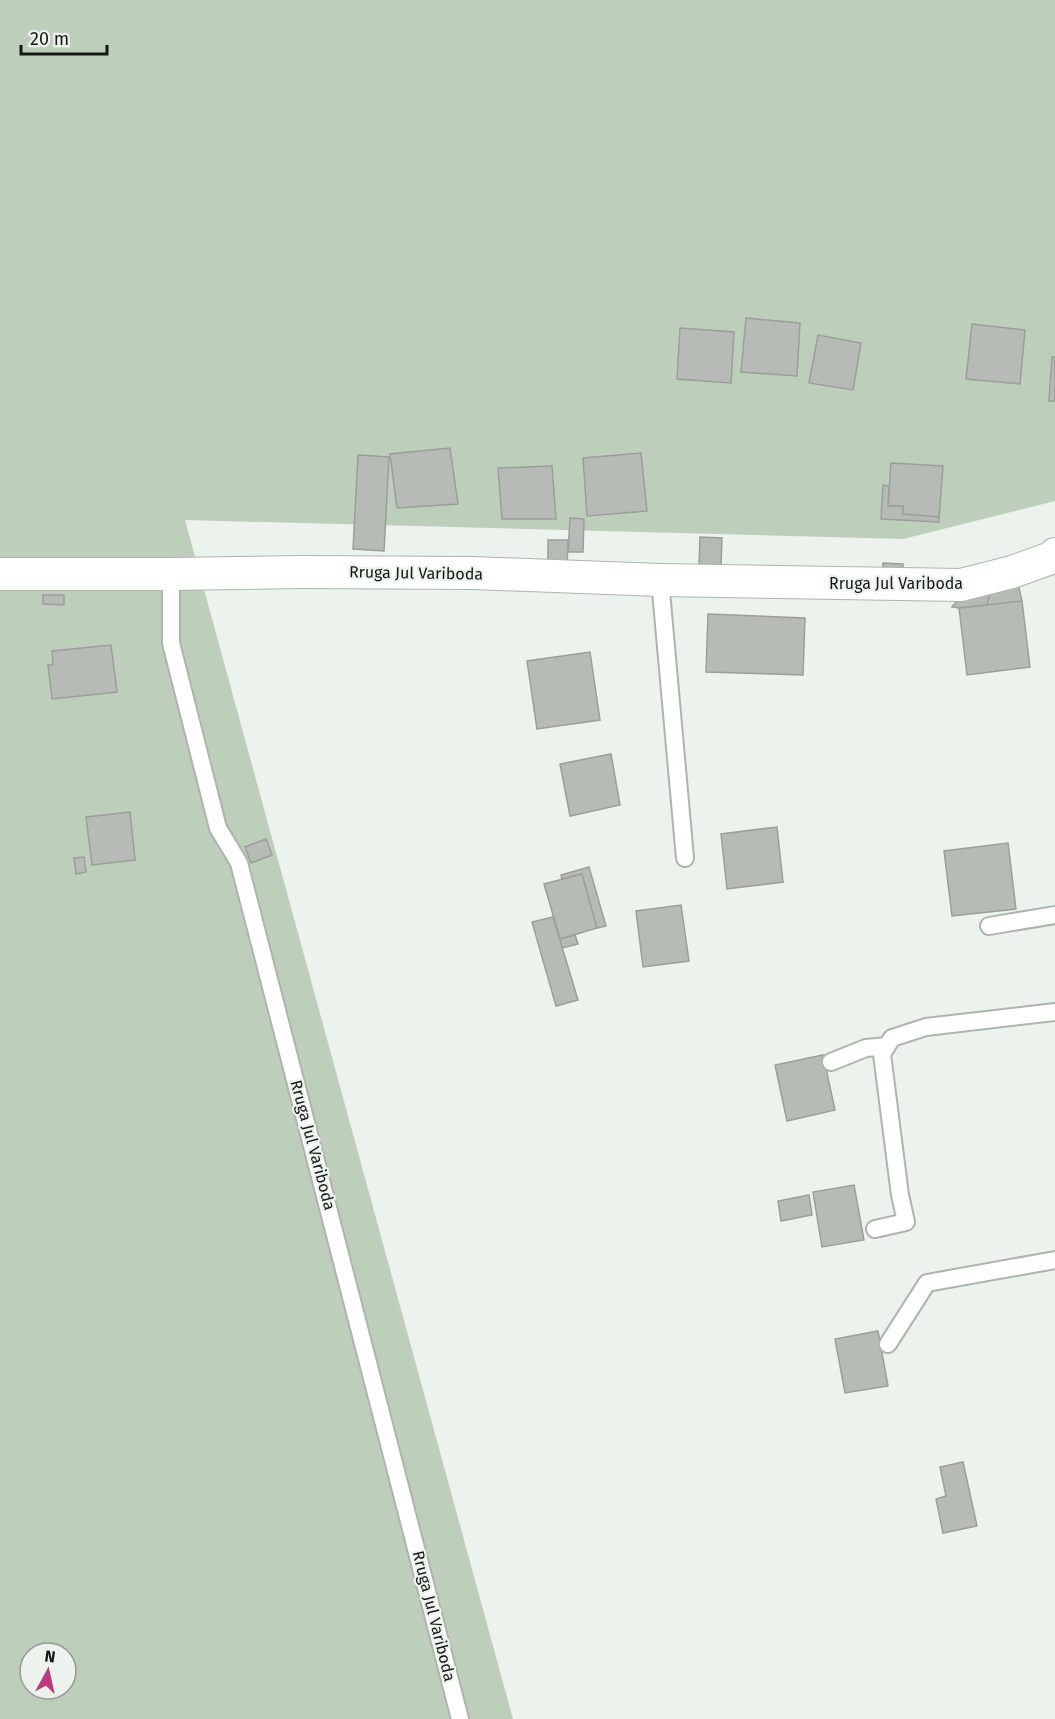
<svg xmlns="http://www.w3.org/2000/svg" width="1055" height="1719" viewBox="0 0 1055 1719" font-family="'Fira Sans',sans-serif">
<rect width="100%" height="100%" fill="#ecf2ec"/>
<path fill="#bdcebb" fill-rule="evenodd" d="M0,0H1055V501L903,539L185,520L513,1719H0ZM30,1653H66V1689H30Z"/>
<path fill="#b6bbb5" stroke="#9a9f99" stroke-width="1.5" d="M746,318L800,323L797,376L741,372Z
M972,324L1025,330L1020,384L966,379Z
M680,328L734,332L731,383L677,379Z
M818,335L861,343L853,390L809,383Z
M1052,357H1055V401H1049Z
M450,448L458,504L397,508L390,454Z
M641,453L647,511L587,516L583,458Z
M358,455L389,457L384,551L353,549Z
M891,463L943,466L939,517L903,514V506H888Z
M552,466L556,519H502L498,468Z
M883,485L889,486L888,506H903V514L939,517V522L881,519Z
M570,518L584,519L583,552H568Z
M700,537L722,538L721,566L699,565Z
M548,540H568L567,568H548Z
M883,563L903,564V572L883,571Z
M1018,584L1022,601L987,605L990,591Z
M990,591L987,605L959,608L952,607L963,593Z
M43,595H64V605L43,604Z
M1022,601L1030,667L967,675L959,608Z
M708,614L805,618L803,675L706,672Z
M111,645L117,692L52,699L48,665H53L52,651Z
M590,652L600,720L537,729L527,661Z
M611,754L620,805L570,816L560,764Z
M130,812L135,860L92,865L86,817Z
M777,827L783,882L727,889L721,834Z
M266,839L272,855L251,863L245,847Z
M1008,843L1016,909L952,916L944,851Z
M84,857L86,872L76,874L74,858Z
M589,867L606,926L597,928L582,874L562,879L561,875Z
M582,874L597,928L560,939L544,884Z
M681,905L689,961L643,967L636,911Z
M553,917L578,1000L556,1006L532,922Z
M575,935L578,944L562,948L560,939Z
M823,1055L835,1110L787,1121L775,1065Z
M854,1185L864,1240L822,1247L813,1192Z
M809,1195L812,1215L781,1221L778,1201Z
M878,1331L888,1386L845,1393L835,1339Z
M963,1462L977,1526L943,1533L936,1499L946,1496L940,1467Z"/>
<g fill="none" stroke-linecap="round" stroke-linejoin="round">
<defs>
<path id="service" d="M171,574V643L218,828L239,863L460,1719
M660,580L685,858
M989,926L1055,915
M831,1062L866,1048L887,1046
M875,1229L906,1222L900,1195L882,1054L892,1038L926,1027L1055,1012
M888,1344L927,1283L1055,1260"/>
<path id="minor" d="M0,574H171L301,572L472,573L660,580L961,585L1012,572L1051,558L1055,554"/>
</defs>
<use href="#service" stroke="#afb4ae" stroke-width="20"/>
<use href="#minor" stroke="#afb4ae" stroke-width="34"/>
<use href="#service" stroke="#fff" stroke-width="16"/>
<use href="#minor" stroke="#fff" stroke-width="32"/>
</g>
<g text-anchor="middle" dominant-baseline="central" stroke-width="4.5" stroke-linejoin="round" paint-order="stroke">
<g font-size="16" fill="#151715" stroke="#ecf2ec">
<text transform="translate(416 573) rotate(1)">Rruga Jul Variboda</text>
<text x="896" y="583">Rruga Jul Variboda</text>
<text transform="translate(313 1145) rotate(75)">Rruga Jul Variboda</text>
<text transform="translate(434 1616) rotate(76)">Rruga Jul Variboda</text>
</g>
</g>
<g transform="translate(48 1671) rotate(8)"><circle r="28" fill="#ecf2ec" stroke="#969a96" stroke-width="1.5"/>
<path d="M0-4.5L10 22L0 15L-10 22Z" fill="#be3a7d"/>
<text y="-9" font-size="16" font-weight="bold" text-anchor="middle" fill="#151715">N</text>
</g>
<path d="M21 45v9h86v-9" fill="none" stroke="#151715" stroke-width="3"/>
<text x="30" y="45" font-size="18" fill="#151715" stroke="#ecf2ec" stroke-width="4.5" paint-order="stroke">20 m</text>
</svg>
